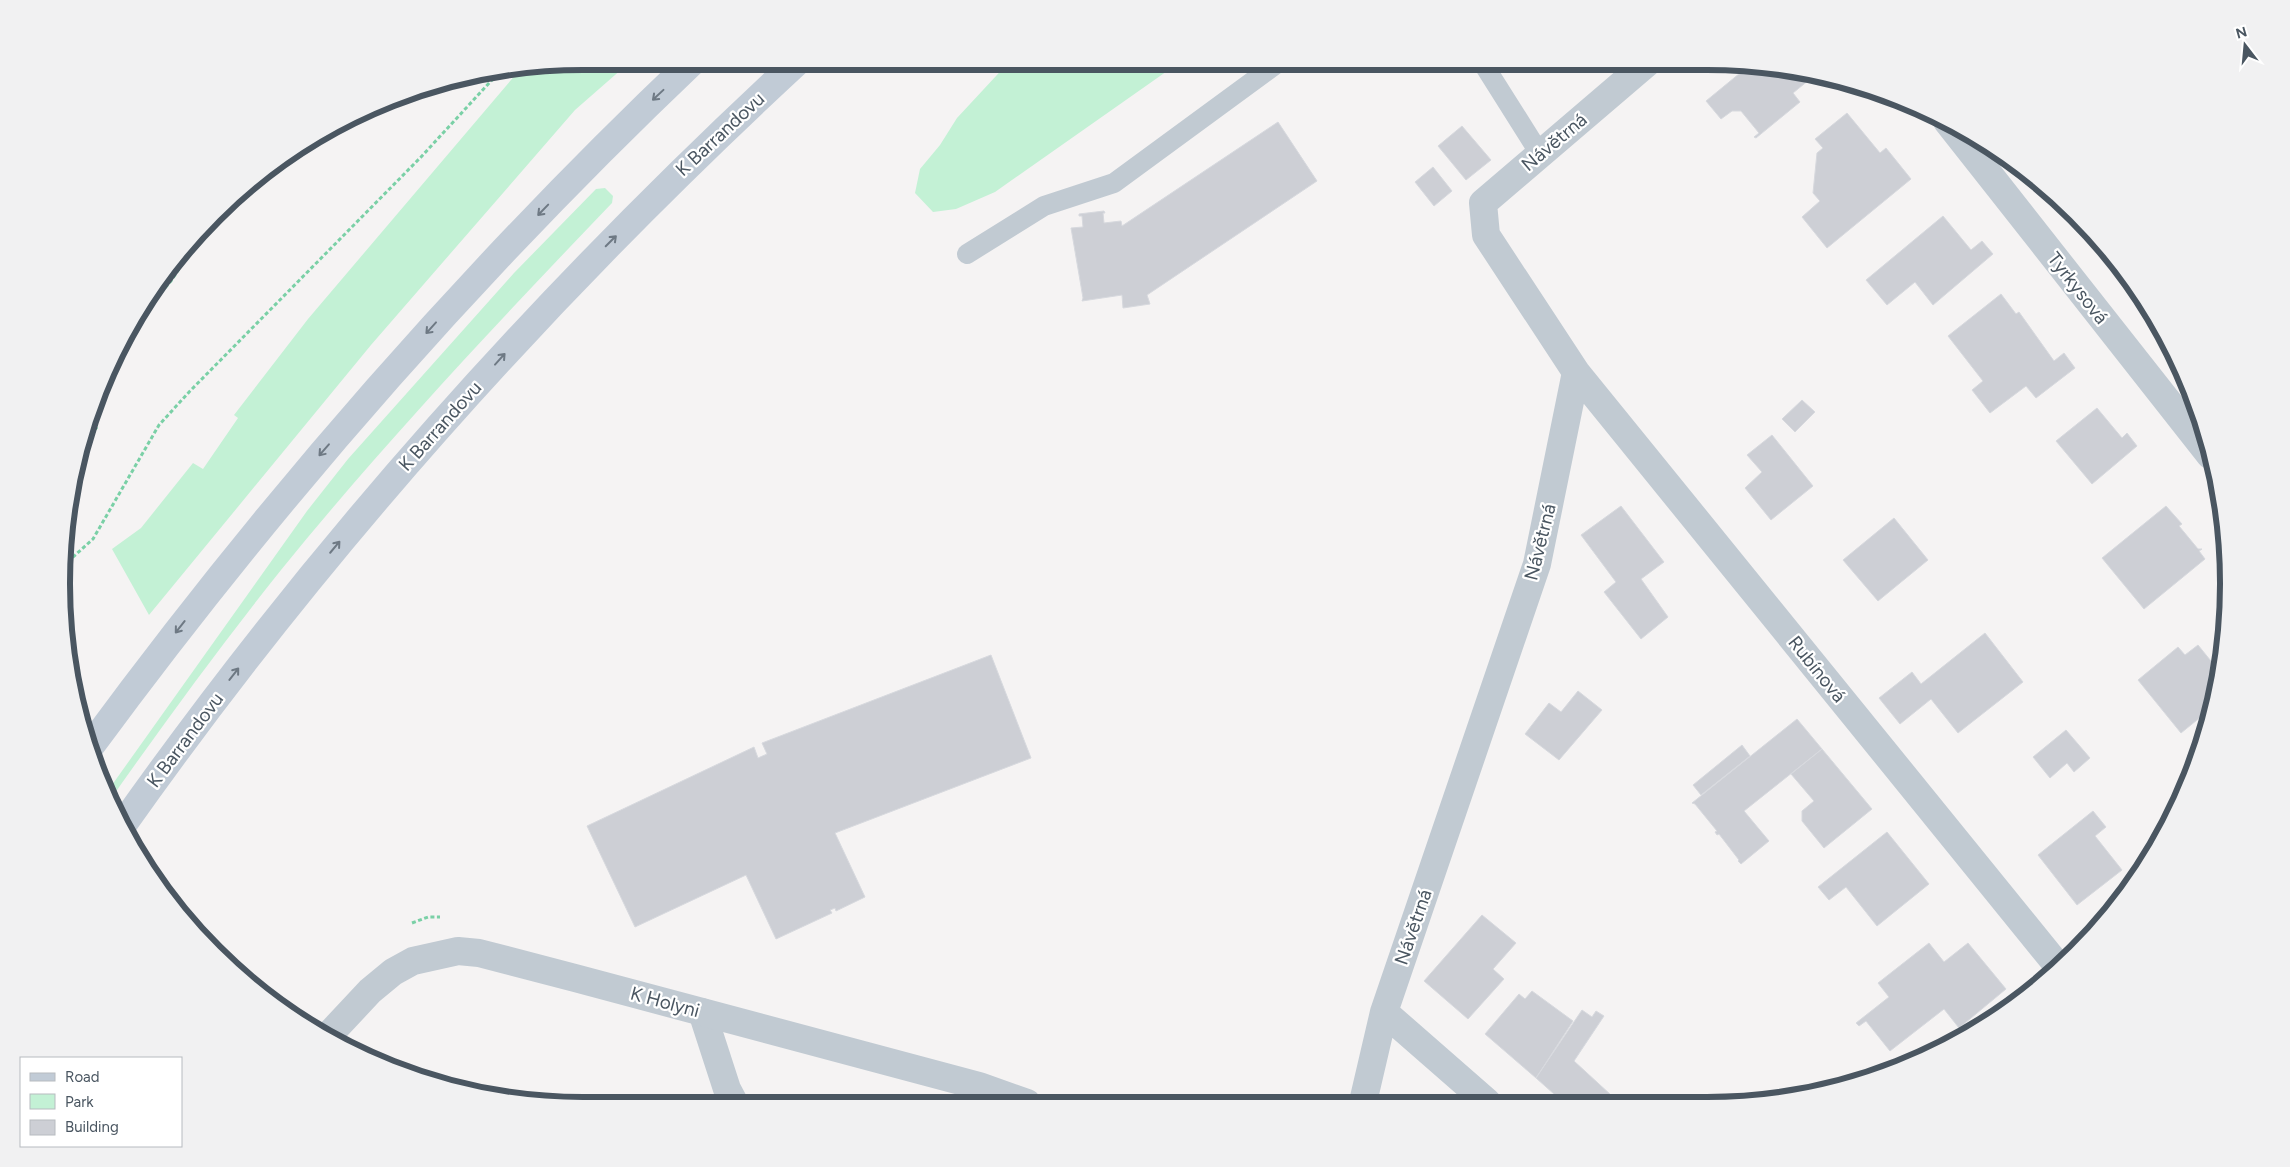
<svg xmlns="http://www.w3.org/2000/svg" width="2290" height="1167" viewBox="0 0 2290 1167" font-family="Figtree,sans-serif">
<rect width="100%" height="100%" fill="#f5f3f3"/>
<path fill="#c3f1d5" d="M583,61H631L575,110L371,345L149,615L112,549L141,528L193,463L203,469L238,418L234,415L308,319L522,67Z
M1009,62H1180L995,192L956,209L933,212L915,193L920,169L940,145L957,118Z
M605,188L613,196L612,203C498,322 385,442 281,570C222,644 164,723 110,800L107,792L307,511L348,459L514,273L596,189Z"/>
<path fill="#cdcfd5" stroke="#d7d9de" d="M1505,62H1522L1510,70Z
M1751,64L1815,75L1793,93L1800,102L1756,138L1754,137L1759,133L1741,111H1732L1721,119L1706,101Z
M1847,113L1880,153L1886,148L1911,179L1827,248L1802,217L1820,201L1813,193L1817,153L1823,148L1815,139Z
M1278,122L1317,181L1147,295L1150,304L1123,308L1122,295L1082,301L1083,298L1071,228L1083,227L1082,216H1079V214L1104,211L1105,213H1103L1104,223L1121,221L1122,226Z
M1462,126L1491,160L1466,180L1438,146Z
M1433,167L1452,191L1434,206L1415,182Z
M1943,216L1971,250L1982,241L1993,254L1933,305L1915,282L1887,305L1866,280Z
M2001,294L2016,314L2019,312L2054,361L2064,353L2075,368L2036,398L2026,386L1990,413L1972,390L1983,381L1948,336Z
M1802,400L1815,412L1795,432L1782,419Z
M2097,408L2122,438L2127,433L2137,446L2092,484L2056,441Z
M1772,435L1813,486L1771,520L1745,488L1762,472L1747,455Z
M1621,506L1664,562L1641,579L1668,617L1641,639L1604,592L1616,582L1581,535Z
M2166,506L2182,524L2179,526L2198,549H2202L2199,551L2205,559L2144,609L2102,558Z
M1894,518L1928,560L1878,601L1843,560Z
M1985,633L2023,682L1958,733L1931,699L1900,724L1879,698L1912,672L1921,684Z
M2198,645L2219,671L2213,707L2181,733L2138,680L2178,647L2185,655Z
M991,655L1031,758L835,833L865,897L836,911L835,908L830,910L832,913L776,939L746,875L635,927L587,826L754,747L758,758L767,754L762,743Z
M1578,691L1602,710L1559,760L1525,734L1549,703L1561,712Z
M1797,719L1822,749L1744,811L1769,841L1741,864L1738,861L1739,860L1719,834L1717,835L1715,832L1717,831L1695,804L1692,803Z
M2066,730L2090,758L2074,772L2067,763L2050,778L2033,757Z
M1742,745L1750,756L1701,795L1693,785Z
M1822,749L1872,809L1824,848L1802,821V811L1814,801L1791,774Z
M2093,811L2106,827L2095,836L2122,870L2077,905L2038,855Z
M1887,832L1929,884L1877,926L1846,887L1829,900L1818,887Z
M1482,915L1516,943L1493,969L1504,979L1468,1019L1424,981Z
M1929,943L1944,962L1968,943L2006,989L1959,1028L1944,1009L1890,1051L1866,1021L1859,1026L1856,1023L1889,997L1878,983Z
M251,975L264,988L261,991L247,980Z
M1532,991L1573,1021L1536,1078L1485,1034L1519,994L1525,999Z
M1582,1010L1592,1017L1596,1011L1604,1016L1574,1061L1611,1095L1605,1102H1563L1536,1078Z"/>
<g fill="none" stroke-linecap="round" stroke-linejoin="round">
<path stroke="#7ad0a6" stroke-width="3" stroke-dasharray="4 2.5" stroke-linecap="butt" d="M131,327L171,281L211,220
M83,444L97,427
M63,566L93,539L159,425L190,391L421,157L502,69
M412,923L428,917H440"/>
<path stroke="#c1cad2" stroke-width="20" d="M1482,62L1540,154
M967,254L1044,206L1114,183L1279,62"/>
<path stroke="#c1cad2" stroke-width="28" d="M1947,121L2210,455
M1576,372L2058,966
M702,1012L727,1089L735,1104
M1384,1012L1487,1102
M1363,1102L1384,1012L1537,564L1576,372L1486,235L1483,203L1648,62"/>
<path stroke="#c1cad2" stroke-width="28" d="M327,1037L370,991L393,972L413,961L458,951L479,953L575,978L979,1086L1027,1103"/>
<path stroke="#c1cbd6" stroke-width="28" d="M90,747C271,501 472,271 693,61
M122,826C319,547 547,293 798,61"/>
</g>
<defs><path id="oneway-shaft" d="M-6 0H5M1.5-3L5.5 0L1.5 3" fill="none" stroke-width="1.6" stroke-linecap="round" stroke-linejoin="round" transform="scale(1.25)"/></defs>
<g stroke="#6e7984">
<use href="#oneway-shaft" transform="translate(658 95) rotate(137)"/>
<use href="#oneway-shaft" transform="translate(543 210) rotate(134)"/>
<use href="#oneway-shaft" transform="translate(611 241) rotate(-45)"/>
<use href="#oneway-shaft" transform="translate(431 328) rotate(132)"/>
<use href="#oneway-shaft" transform="translate(500 359) rotate(-48)"/>
<use href="#oneway-shaft" transform="translate(324 450) rotate(131)"/>
<use href="#oneway-shaft" transform="translate(335 547) rotate(-50)"/>
<use href="#oneway-shaft" transform="translate(180 627) rotate(128)"/>
<use href="#oneway-shaft" transform="translate(234 674) rotate(-52)"/>
</g>
<g text-anchor="middle" dominant-baseline="central" stroke-width="4.5" stroke-linejoin="round" paint-order="stroke">
<g font-size="19" fill="#4a5661" stroke="#fff">
<text transform="translate(720 134) rotate(-43)">K Barrandovu</text>
<text transform="translate(1554 142) rotate(-40)">Návětrná</text>
<text transform="translate(2078 288) rotate(52)">Tyrkysová</text>
<text transform="translate(440 426) rotate(-48)">K Barrandovu</text>
<text transform="translate(1540 542) rotate(-76)">Návětrná</text>
<text transform="translate(1817 669) rotate(51)">Rubínová</text>
<text transform="translate(185 740) rotate(-53)">K Barrandovu</text>
<text transform="translate(1413 927) rotate(-71)">Návětrná</text>
<text transform="translate(665 1002) rotate(15)">K Holyni</text>
</g>
</g>
<path d="M0 0H2290V1167H0ZM583 70H1707A513 513 0 0 1 2220 583V584A513 513 0 0 1 1707 1097H583A513 513 0 0 1 70 584V583A513 513 0 0 1 583 70Z" fill="#f1f1f2" fill-rule="evenodd"/>
<path fill="none" stroke="#4a5661" stroke-width="6" d="M583 70H1707A513 513 0 0 1 2220 583V584A513 513 0 0 1 1707 1097H583A513 513 0 0 1 70 584V583A513 513 0 0 1 583 70Z"/>
<rect x="20" y="1057" width="162" height="90" fill="#ffffff" stroke="#b7bbc0"/>
<rect x="30" y="1073" width="25" height="8" fill="#c1cbd6" stroke="#b7bbc0"/>
<text x="65" y="1082" font-size="15" fill="#4a5661">Road</text>
<rect x="30" y="1094" width="25" height="15" fill="#c3f1d5" stroke="#b7bbc0"/>
<text x="65" y="1107" font-size="15" fill="#4a5661">Park</text>
<rect x="30" y="1120" width="25" height="15" fill="#cdcfd5" stroke="#b7bbc0"/>
<text x="65" y="1132" font-size="15" fill="#4a5661">Building</text>
<g transform="translate(2245 45) rotate(344)" stroke="#ffffff" stroke-width="4" paint-order="stroke">
<path d="M0-4L9 19L0 12L-9 19Z" fill="#4a5661"/>
<text y="-8" font-size="14" font-weight="bold" text-anchor="middle" fill="#4a5661">N</text>
</g>
</svg>
